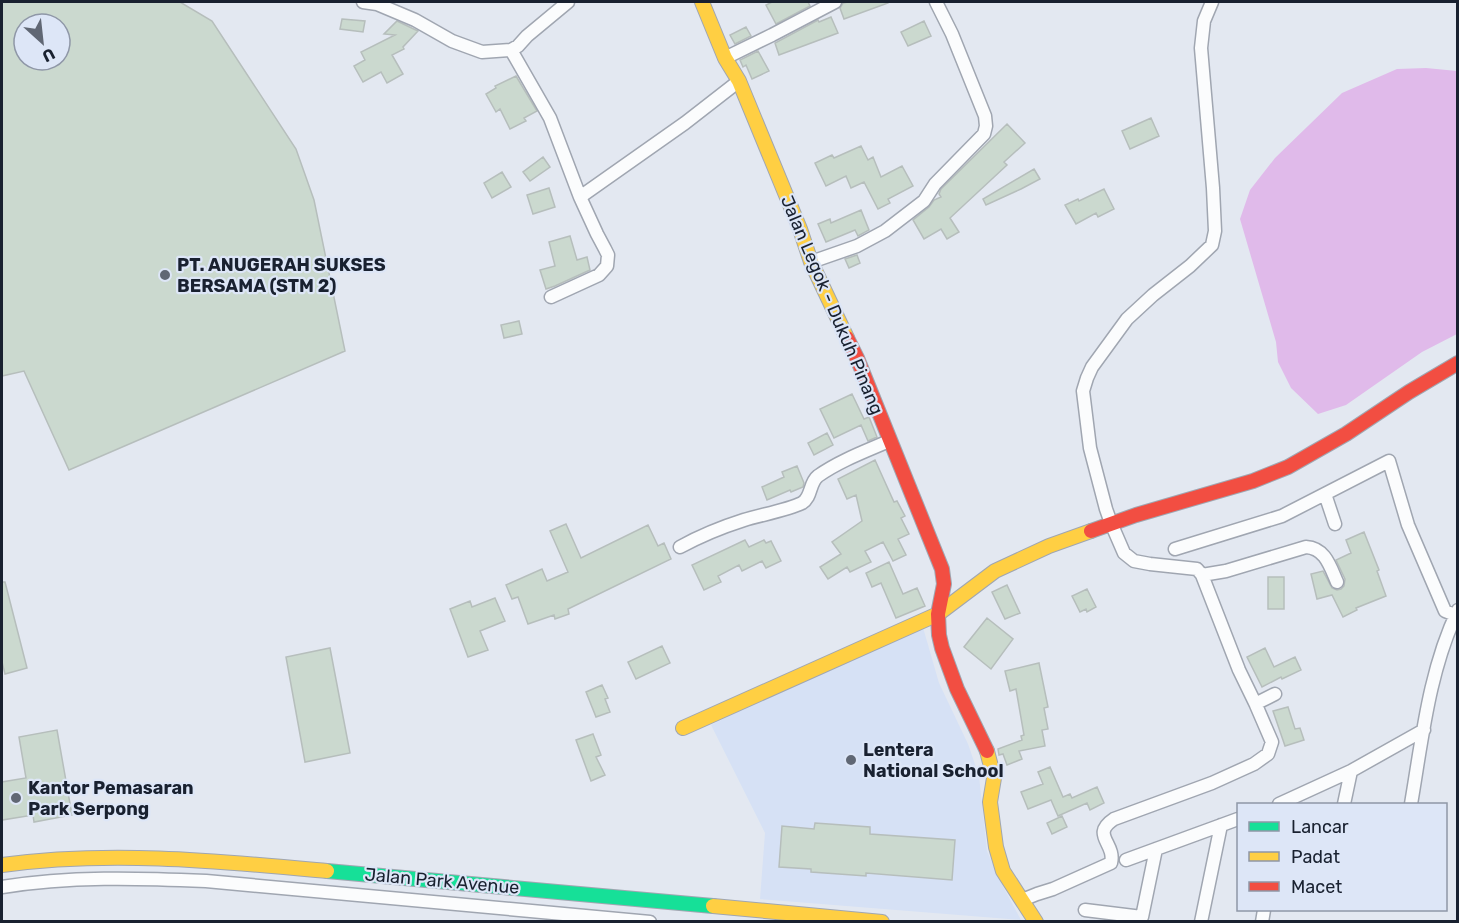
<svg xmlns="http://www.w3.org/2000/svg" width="1459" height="923" viewBox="0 0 1459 923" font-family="Rubik,sans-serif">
<rect width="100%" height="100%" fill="#e3e8f1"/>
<path fill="#d6e1f5" d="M922,624L939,683L968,744L979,776L987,851L998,877L1021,920L760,899L765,833L711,725L832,665Z"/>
<path fill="#e0baea" d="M1426,68L1457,71V334L1422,352L1346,405L1318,414L1291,388L1278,362L1276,342L1240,219L1250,190L1275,158L1342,93L1397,69Z"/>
<path fill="#cbd9cf" stroke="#b6bebc" stroke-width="1.5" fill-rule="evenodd" d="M2,2H180L212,21L296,149L314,200L345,351L69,470L24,371L2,376ZM24,24H60V60H24Z
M772,2H808L810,6L776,24L766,5Z
M848,2H888V3L844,19L840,8L843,3Z
M831,17L838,33L779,55L775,43L818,20L819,22Z
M342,19L365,21L363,32L340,29Z
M397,21L418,31L403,47L404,49L392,55L403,74L387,83L381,72L363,82L354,66L365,60L361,52L395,35L384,34Z
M924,21L931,36L908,46L901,32Z
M746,27L751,36L735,44L730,35Z
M758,51L769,71L752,79L746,65L743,67L740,60Z
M516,76L537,111L524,118L526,121L510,129L500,109L496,112L486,94L496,88L495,86Z
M1151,118L1159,136L1130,149L1122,131Z
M1007,124L1025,143L1004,162L1007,165L950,218L959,232L947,239L941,229L924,239L913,220L929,207L934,200L941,197L939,194L941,189Z
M861,146L868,160L873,157L881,177L902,166L913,186L888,199L890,203L878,209L864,182L851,188L846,176L826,186L815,163L832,155L834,158Z
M543,157L550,167L530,181L523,172Z
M1034,169L1040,179L1021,189L986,205L983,199Z
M502,172L511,187L492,198L484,183Z
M549,188L555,207L533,214L527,195Z
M1104,189L1114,209L1098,217L1096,213L1076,224L1065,205L1078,199L1079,201Z
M861,210L869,230L858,236L855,230L826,242L818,224L830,219L831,223Z
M570,236L577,260L587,257L590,270L555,286L546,289L540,270L555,266L549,242Z
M857,255L860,263L849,268L845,259Z
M519,321L522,334L504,338L501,325Z
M852,394L864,419L869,417L877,437L868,441L861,425L834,438L820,409Z
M827,433L833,445L814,455L808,443Z
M875,460L894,502L897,501L905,516L901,518L909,534L898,539L906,555L893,561L883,542L865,551L871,562L850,572L847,567L828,579L820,567L841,554L832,542L862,521L856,495L847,499L838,479Z
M797,466L804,483L803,487L791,492L790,490L767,500L762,487L784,477L782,472Z
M566,524L581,558L648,525L658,546L664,543L671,559L568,609L569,614L555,619L554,615L528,624L518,597L512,599L506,585L542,569L547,581L568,572L550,531Z
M1364,532L1379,570L1377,571L1386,596L1356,608L1357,610L1343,617L1332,595L1317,599L1311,574L1323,571L1332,588L1337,590L1341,589L1344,586L1345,579L1336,560L1351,553L1346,540Z
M745,540L749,547L764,540L766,543L771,541L781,561L766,568L762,561L742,571L739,565L718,576L721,582L704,590L692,565Z
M889,562L903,594L917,588L925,606L896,618L881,583L872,587L866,573Z
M1268,577H1284V609H1268Z
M2,582H5L27,668L5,674L2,662Z
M1007,585L1020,613L1005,619L992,592Z
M1087,589L1096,607L1087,612L1086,609L1080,612L1072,596Z
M495,598L505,621L480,631L488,650L468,657L450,609L470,601L472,607Z
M987,618L1013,639L991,669L964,647Z
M662,646L670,663L636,679L628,662Z
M330,648L350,753L305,762L286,657Z
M1265,648L1274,667L1295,657L1301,670L1282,679L1281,677L1262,687L1247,657Z
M1039,663L1048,707L1044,708L1048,729L1042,730L1045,746L1019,751L1022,759L1007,765L1003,754L999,755L998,749L1022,740L1021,736L1024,735L1016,689L1010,691L1005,671Z
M602,685L608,698L605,699L610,712L596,717L586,692Z
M1288,707L1295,729L1300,728L1304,740L1285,746L1273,711Z
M57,730L72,815L34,822L33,815L2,820V782L26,778L19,737Z
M593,734L601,755L596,757L605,775L591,781L576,740Z
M1050,767L1063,797L1070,794L1072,798L1097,787L1104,803L1090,810L1087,803L1058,816L1051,800L1028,809L1021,792L1043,784L1038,772Z
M1062,816L1067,827L1052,834L1047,823Z
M815,823L870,827V834L955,840L952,880L866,873V876L811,872V869L779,867L782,826L814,829Z"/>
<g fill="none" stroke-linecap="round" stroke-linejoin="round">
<defs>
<path id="street" d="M363,2L377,4L415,20L452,41L482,52L511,50
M568,2L527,36L518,46L511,50L550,118L580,197L685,123L739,81
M1212,2L1204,21L1201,48L1213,188L1215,231L1212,245L1190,266L1153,295L1127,319L1092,367L1087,378L1083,391L1090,448L1106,509L1111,523L1124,553L1134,561L1150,564L1197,569L1202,575L1239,670L1256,705
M725,58L772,35L835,2
M811,262L857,246L885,231L924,201L935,184L984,134L986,126L985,116L952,34L936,2
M551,297L599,275L607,266L608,255L605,249L597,234L580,197
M1325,494L1335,524
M680,547C700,536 722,527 744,520C760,515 788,510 802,503C812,497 809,483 818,476C839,461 866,451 889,441
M1175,549L1282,516L1389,461L1408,525L1445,611L1455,615
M1202,575L1226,571L1306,547C1325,548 1330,566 1337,582
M1279,804L1351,771L1424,730
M1344,804L1351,771
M1411,804C1422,740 1429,670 1458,610
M1126,860L1238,819
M2,887C70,876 138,878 206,881L650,922
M1022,900L1037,894L1053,889L1111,863C1116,843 1090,835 1114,819L1212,783L1254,764L1268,754L1272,742L1256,705L1257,703L1275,694
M1085,910L1142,917L1156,849
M1201,922L1221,825
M1262,922L1264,910"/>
<path id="fast" d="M327,871L713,906"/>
<path id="slow" d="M702,2L725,58L739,81L800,229L811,262L847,338
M683,728L938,614L995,571L1049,546L1091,531
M987,751L994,778L990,802L996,847L1003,871L1036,922
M2,865C110,850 219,861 327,871
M713,906L882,922"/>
<path id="jam" d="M847,338L857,358L942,569L944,584L938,614L939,635L942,648L957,689L987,751
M1091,531L1136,515L1253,481L1288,467L1346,434L1409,392L1458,363"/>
</defs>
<use href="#street" stroke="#a0a6b1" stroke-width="15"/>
<use href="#fast" stroke="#a0a6b1" stroke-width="16"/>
<use href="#slow" stroke="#a0a6b1" stroke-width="16"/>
<use href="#jam" stroke="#a0a6b1" stroke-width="16"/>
<use href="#street" stroke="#fbfcfd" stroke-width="12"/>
<use href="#fast" stroke="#16e098" stroke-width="14"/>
<use href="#slow" stroke="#ffcf43" stroke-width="14"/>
<use href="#jam" stroke="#f24e42" stroke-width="14"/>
</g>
<g fill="#606774" stroke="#dde6f7" stroke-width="2">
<circle cx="165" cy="275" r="6"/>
<circle cx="851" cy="760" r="6"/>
<circle cx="16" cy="798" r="6"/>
</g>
<g text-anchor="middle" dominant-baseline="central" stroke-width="4.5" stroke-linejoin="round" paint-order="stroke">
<g font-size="18" font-weight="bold" fill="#192130" stroke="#dde6f7" text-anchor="start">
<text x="177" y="265">PT. ANUGERAH SUKSES<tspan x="177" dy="21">BERSAMA (STM 2)</tspan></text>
<text x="863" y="750">Lentera<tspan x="863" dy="21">National School</tspan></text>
<text x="28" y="788">Kantor Pemasaran<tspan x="28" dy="21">Park Serpong</tspan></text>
</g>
<g font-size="18" fill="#192130" stroke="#dde6f7">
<text transform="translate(832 305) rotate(67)">Jalan Legok - Dukuh Pinang</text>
<text transform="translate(442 881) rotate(5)">Jalan Park Avenue</text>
</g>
</g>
<rect width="1459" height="923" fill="none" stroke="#192130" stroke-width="6"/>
<rect x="1237" y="803" width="210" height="108" fill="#dde6f7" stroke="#8f97a7" stroke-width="1.5"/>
<rect x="1249" y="822" width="30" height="9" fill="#16e098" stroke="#8f97a7" stroke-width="1.5"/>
<text x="1291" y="833" font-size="18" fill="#192130">Lancar</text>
<rect x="1249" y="852" width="30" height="9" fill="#ffcf43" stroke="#8f97a7" stroke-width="1.5"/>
<text x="1291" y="863" font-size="18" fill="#192130">Padat</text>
<rect x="1249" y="882" width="30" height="9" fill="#f24e42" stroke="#8f97a7" stroke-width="1.5"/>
<text x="1291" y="893" font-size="18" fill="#192130">Macet</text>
<g transform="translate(42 42) rotate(153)"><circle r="28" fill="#dde6f7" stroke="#8f97a7" stroke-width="1.5"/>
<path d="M0-4.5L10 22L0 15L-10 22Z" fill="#606774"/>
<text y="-9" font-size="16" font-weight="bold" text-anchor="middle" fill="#192130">U</text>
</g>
</svg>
